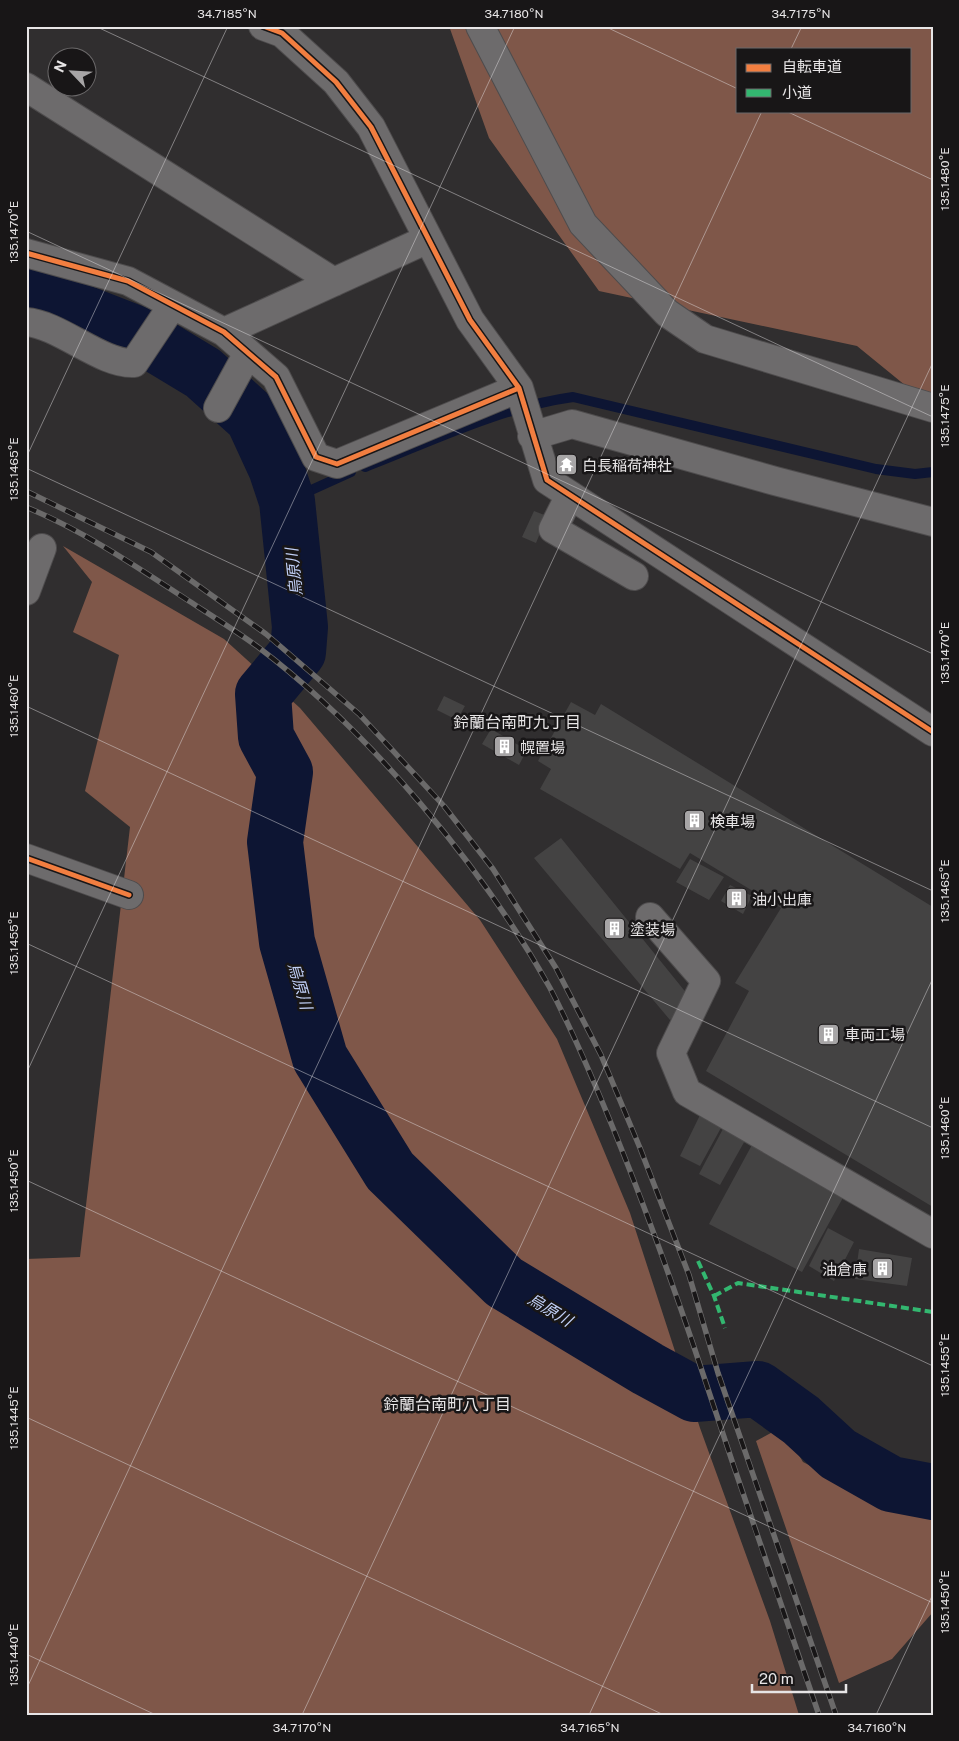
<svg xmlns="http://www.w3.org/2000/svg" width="959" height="1741" viewBox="0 0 959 1741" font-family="'Public Sans','Noto Sans JP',sans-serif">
<rect width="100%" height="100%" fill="#302e2f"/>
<path fill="#7f5749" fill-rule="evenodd" d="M449,26H933V408L857,346L599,291L489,138ZM738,49H910V111H738Z
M63,546L224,639L300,708L480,920L557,1039L630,1213L700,1428L770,1621L799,1715H26V1259L80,1257L130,827L85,791L119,655L73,632L92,582Z
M782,1427L803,1462L869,1496L933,1507V1612L892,1659L839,1683L756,1441Z"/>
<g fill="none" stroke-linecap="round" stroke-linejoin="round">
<path stroke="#0d1533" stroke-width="10" d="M365,467C432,441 501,407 573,397L876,469L915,474L933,472
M287,501L351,472"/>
<path stroke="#0d1533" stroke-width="56" d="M26,296L45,298L140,335L203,373L253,418L276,468L287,501L300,627L298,652L263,694L266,737L285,772L275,842L287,942L320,1058L390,1171L504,1282L648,1369L694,1394L758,1389L801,1420L838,1454L891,1484L933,1492"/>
</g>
<path fill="#444343" d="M534,511L547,516L536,543L522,537Z
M444,696L465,706L457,720L437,710Z
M571,702L595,715L601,704L933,907V1207L706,1071L749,991L735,983L781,908L690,853L680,869L540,789L551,769L538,761Z
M465,714L478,721L472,731L460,725Z
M491,729L527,750L519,765L482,744Z
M561,838L692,1000L670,1020L534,858Z
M690,859L724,877L709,900L676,882Z
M730,885L752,896L743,914L721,901Z
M700,1115L722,1126L700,1166L680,1156Z
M724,1127L747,1137L720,1185L699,1174Z
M753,1143L845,1194L802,1272L709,1224Z
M828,1228L854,1242L834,1281L809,1266Z
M859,1249L912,1258L907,1286L855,1279Z"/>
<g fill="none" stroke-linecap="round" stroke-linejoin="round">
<defs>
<path id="minor" d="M263,26L282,33L336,82L371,127L470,320L519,388L547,480L933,732
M480,26L583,224L667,313L705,339L933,408
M26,87L334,282
M26,253L128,281L224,332L276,377L316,457L337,464L519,388
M26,322C59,324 102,365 134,363L166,315L171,304
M224,332L428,239
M218,408L248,353
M532,436L572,424L775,481L933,522
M570,495L553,529L634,576
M26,591L42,548
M26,858L129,895
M650,917L706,981L671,1053L687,1092L933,1234"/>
</defs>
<use href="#minor" stroke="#4e4c4d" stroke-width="30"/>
<use href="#minor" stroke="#6d6b6c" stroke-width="28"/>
<defs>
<path id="rail" d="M26,491L151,552L266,634L359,714L444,806L493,869L556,968L601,1055L640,1148L689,1275L718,1373L836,1715
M26,507C84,531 137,567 189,601C212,616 236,631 258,647C370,732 482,866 550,988C571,1028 589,1070 606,1111C638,1188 666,1265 693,1344C734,1468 776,1591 819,1715"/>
</defs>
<use href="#rail" stroke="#6b6a6a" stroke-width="5.5"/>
<use href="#rail" stroke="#181617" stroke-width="4" stroke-dasharray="11" stroke-linecap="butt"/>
<path stroke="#33b770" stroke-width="4" stroke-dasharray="8 4" stroke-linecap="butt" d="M698,1261L714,1296L725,1328
M714,1296L738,1283L933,1312"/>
<defs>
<path id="cycleway" d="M263,26L282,33L336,82L371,127L470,320L519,388L547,480L933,732
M26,253L128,281L224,332L276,377L316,457L337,464L519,388
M26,858L129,895"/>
</defs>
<use href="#cycleway" stroke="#181617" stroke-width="8"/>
<use href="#cycleway" stroke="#f27e40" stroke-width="5"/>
</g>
<path fill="none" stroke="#e7e5e6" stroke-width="1" stroke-opacity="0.45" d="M95,26L933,417M604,26L738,89M791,49L802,26M786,111L933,180M26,231L933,654M26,458L228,26M26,468L933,891M26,706L933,1128M26,943L933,1366M26,1074L515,26M26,1180L933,1603M26,1417L664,1715M26,1654L156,1715M26,1690L762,111M302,1715L933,362M589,1715L933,978M876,1715L933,1594"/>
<defs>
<symbol id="temple-square" viewBox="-11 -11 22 22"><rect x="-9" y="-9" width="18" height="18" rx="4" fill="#a7a5a6" stroke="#181617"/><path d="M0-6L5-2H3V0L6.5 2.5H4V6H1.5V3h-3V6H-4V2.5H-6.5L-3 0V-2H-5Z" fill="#fff"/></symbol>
<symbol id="building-square" viewBox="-11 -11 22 22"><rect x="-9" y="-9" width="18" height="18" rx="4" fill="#a7a5a6" stroke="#181617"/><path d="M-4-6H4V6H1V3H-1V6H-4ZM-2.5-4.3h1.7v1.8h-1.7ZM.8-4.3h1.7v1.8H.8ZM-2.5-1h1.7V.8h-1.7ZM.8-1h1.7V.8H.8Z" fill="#fff"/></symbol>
</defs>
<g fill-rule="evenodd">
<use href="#temple-square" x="554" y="452" width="25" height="25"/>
<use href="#building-square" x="492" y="734" width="25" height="25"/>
<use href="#building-square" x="682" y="808" width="25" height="25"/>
<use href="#building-square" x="724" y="886" width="25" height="25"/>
<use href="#building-square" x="602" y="916" width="25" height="25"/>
<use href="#building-square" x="816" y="1022" width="25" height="25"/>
<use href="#building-square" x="870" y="1256" width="25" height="25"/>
</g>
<g text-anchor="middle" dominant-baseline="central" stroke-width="5" stroke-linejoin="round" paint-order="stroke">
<g font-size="15" fill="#e7e5e6" stroke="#181617" text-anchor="start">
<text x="582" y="465">白長稲荷神社</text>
<text x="520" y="747">幌置場</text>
<text x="710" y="821">検車場</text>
<text x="752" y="899">油小出庫</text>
<text x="630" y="929">塗装場</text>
<text x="845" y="1034">車両工場</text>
<text x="867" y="1269" text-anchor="end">油倉庫</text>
</g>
<g font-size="16" font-style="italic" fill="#c0cff6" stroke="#181617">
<text transform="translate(294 572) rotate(-96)">烏原川</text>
<text transform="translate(300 986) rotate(74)">烏原川</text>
<text transform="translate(550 1310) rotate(31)">烏原川</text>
</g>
<g font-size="16" fill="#e7e5e6" stroke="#181617">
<text x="517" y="722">鈴蘭台南町九丁目</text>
<text x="447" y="1404">鈴蘭台南町八丁目</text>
</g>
</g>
<rect width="959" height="1741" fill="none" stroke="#181617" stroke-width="55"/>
<rect x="736" y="48" width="175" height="65" fill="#181617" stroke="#6b696a"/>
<rect x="746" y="64" width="25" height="8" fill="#f27e40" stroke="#6b696a"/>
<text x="782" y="72" font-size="15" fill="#e7e5e6">自転車道</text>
<rect x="746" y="89" width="25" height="8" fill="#33b770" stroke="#6b696a"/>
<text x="782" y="98" font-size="15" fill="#e7e5e6">小道</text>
<g transform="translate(72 72) rotate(295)"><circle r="24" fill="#181617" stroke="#6b696a"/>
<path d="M0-4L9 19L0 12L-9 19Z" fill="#a7a5a6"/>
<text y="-8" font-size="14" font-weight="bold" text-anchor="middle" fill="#e7e5e6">N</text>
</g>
<path d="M752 1684v8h94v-8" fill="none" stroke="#e7e5e6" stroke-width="2.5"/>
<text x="759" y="1684" font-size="15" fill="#e7e5e6" stroke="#181617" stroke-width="4" paint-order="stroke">20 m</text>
<rect x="28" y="28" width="904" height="1686" fill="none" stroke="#e7e5e6" stroke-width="2"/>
<g font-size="12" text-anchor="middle" fill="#e7e5e6">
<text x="227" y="18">34.7185°N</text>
<text x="514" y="18">34.7180°N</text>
<text x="801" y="18">34.7175°N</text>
<text transform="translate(945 179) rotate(-90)" y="4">135.1480°E</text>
<text transform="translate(14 232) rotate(-90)" y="4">135.1470°E</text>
<text transform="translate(945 416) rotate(-90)" y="4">135.1475°E</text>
<text transform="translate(14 469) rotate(-90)" y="4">135.1465°E</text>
<text transform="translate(945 653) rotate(-90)" y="4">135.1470°E</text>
<text transform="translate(14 706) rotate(-90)" y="4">135.1460°E</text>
<text transform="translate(945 891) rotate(-90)" y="4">135.1465°E</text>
<text transform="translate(14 943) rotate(-90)" y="4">135.1455°E</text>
<text transform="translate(945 1128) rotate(-90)" y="4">135.1460°E</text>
<text transform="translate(14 1181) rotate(-90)" y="4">135.1450°E</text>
<text transform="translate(945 1365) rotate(-90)" y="4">135.1455°E</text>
<text transform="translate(14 1418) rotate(-90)" y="4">135.1445°E</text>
<text transform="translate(945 1602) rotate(-90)" y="4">135.1450°E</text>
<text transform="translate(14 1655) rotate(-90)" y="4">135.1440°E</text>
<text x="302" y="1732">34.7170°N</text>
<text x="590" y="1732">34.7165°N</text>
<text x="877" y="1732">34.7160°N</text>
</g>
</svg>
